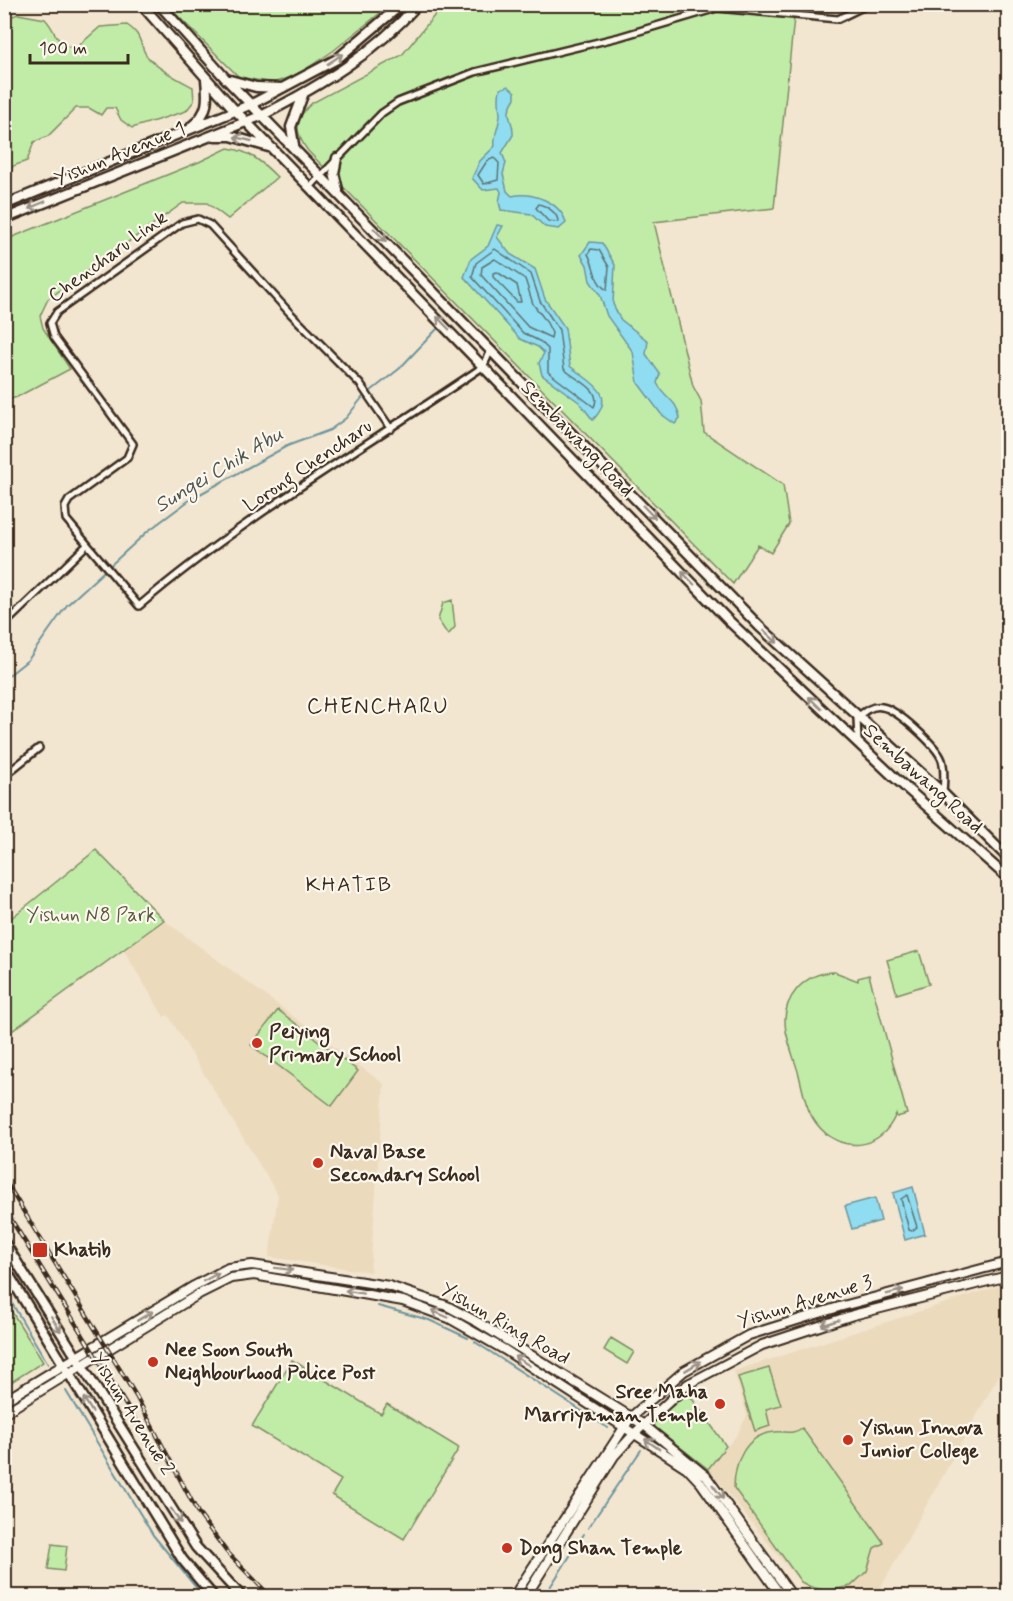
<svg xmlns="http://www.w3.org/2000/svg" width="1013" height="1601" viewBox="0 0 1013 1601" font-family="Mynerve,sans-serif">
<rect width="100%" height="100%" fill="#f2e6d0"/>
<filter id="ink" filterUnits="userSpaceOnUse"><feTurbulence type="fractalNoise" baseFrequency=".0167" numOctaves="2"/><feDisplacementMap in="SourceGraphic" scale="12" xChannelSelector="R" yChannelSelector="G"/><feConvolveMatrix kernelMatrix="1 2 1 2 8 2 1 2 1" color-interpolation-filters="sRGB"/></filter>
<g filter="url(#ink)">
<path fill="#ecdabd" d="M164,920L384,1084L370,1272L269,1257L278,1195L168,1015L164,1017L124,951Z
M1008,1283V1359L876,1596H811L708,1469L737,1435L747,1415L734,1371Z"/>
<path fill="#c1eca8" stroke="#7e8b63" stroke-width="1.5" d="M167,5H390L333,51L297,75L273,83L239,77Z
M443,5H857L794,18L774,208L654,222L693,386L701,401L704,432L783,485L789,524L771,553L758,545L733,584L308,151C294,132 294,119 312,103L402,55Z
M18,14L45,19C57,31 55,47 76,48L100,27L127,25C139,33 139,38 144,51C149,65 180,80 193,87L194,101L186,111L132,128L121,120L115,108H106L101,115L89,108H76L48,136L34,142L27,161L13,166L5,186V19Z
M228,148C250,151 262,162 277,177L228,219L207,203H183L48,299L40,316L43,328L70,369L17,397L5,401V240L199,162Z
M452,600L455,627L448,635L438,620L443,603Z
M96,850L164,920L5,1036V923Z
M919,951L929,984L897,994L887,960Z
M835,972L858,981V978L869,975L907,1114L897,1117L896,1114C881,1151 840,1155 816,1123C806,1110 803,1091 799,1075C795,1061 789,1046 786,1031C780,999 804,972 835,972Z
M278,1010L358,1071L332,1106L251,1045Z
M12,1312L43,1362L5,1386V1317Z
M611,1338L634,1352L627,1364L604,1350Z
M292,1360L381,1414L387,1404L459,1448L404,1539L332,1495L341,1480L252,1426Z
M769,1368L781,1405L766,1409L770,1426L755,1431L738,1377Z
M688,1393L726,1446L708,1469L651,1424Z
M802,1428L884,1543L874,1548L867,1571L851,1586L827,1591L811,1587L801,1582L734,1488C734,1463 745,1434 775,1432C786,1431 792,1435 802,1428Z
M52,1544L67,1546L64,1571L48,1569Z"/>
<path fill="#90ddf1" stroke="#6e959d" stroke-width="1.5" d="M508,86L515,92V98C502,119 514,116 513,135L502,153L506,163L503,174L507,191L512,196C531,191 561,202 566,223L559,229L545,227L531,214L501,210L499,202L501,192L499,188L483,190L472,178L480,161L495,146C493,135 500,125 500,114C499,105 498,98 500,89Z
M497,225L503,226L497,237L510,254L535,269L545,299L565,328L570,366C587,381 619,392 593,420L579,402L542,375L539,363L544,353L538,347L520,339L464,277L471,259L488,246Z
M590,242L602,243L615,265L613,304L620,319L648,341L646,354L660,374L657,383C665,399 676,398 680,418L675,424L661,414L638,383L633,352L607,316L600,295L590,281L587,265L581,255Z
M913,1187L925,1234L905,1240L893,1193Z
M875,1198L881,1221L852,1229L845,1206Z"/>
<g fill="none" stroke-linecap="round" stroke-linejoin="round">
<path stroke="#5d7272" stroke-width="1.5" d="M494,158L499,163L498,180L484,184L478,175L487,161Z
M539,204C547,206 558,213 558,222L548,221L536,208Z
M495,249L531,274L540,301L559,330L564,369C575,380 603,388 594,407L548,372V349L541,342L523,333L472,277L476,263Z
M591,249L599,250L609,267L607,290C594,283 595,266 588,254Z
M495,259L525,279L533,304L546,321L552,333L551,338L528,327L481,275L482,267Z
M497,272L517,285L521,302H517L493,277V273Z
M907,1195L917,1227L912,1231L909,1230L901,1199Z"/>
<path stroke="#6e959d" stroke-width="2" d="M4,679L28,660L67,605L148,531L191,499L287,446L330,430L346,418L362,398L399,369L437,329
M4,1290L48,1364
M378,1306L429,1320L468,1338
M475,1342L608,1428
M66,1391L153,1535L203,1596
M588,1528L641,1450
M545,1595L584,1534"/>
<defs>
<path id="street" d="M311,186L382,113L398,102L475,72L619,37L717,8L838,19L869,4
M391,429L360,384L289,312L210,225L198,219L182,223L57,312L50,323L54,337L133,444L127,458L69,500L65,507L66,519L139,606C243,517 365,447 478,370L484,365L491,350
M4,625L87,545
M858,742L857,718C863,712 873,705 882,707C897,709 937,746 942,760C945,770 944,782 943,793
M4,776L39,748"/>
<path id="secondary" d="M4,1401L194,1286L228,1268L252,1265L389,1286L447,1306L479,1323L644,1425L706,1476L792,1596
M4,1413L199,1294L231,1278L254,1275L403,1301L449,1318L505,1350L687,1468L701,1483L781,1596
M514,1596L631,1417L684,1371L749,1335L839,1307L1008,1262
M526,1596L614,1456L635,1433L688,1384L762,1345L853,1315L1008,1276"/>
<path id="primary" d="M141,4L231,106L728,620L895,778L1008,878
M159,4L226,79L760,627L943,793L1008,858
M230,80L256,87L282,88
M192,126C209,113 208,99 206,79
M215,136H231L272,148
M294,145L291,127L303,95
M337,158L334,173L338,190
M4,205L252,104L337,59L402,4
M4,219L263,115C321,85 374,54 418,4
M4,1242L196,1547L241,1596
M4,1267L182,1559L213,1596"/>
</defs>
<use href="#street" stroke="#3b2a1e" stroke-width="10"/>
<use href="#secondary" stroke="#3b2a1e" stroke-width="12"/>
<use href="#primary" stroke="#3b2a1e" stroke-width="13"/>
<use href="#street" stroke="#fbf7ec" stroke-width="5"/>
<use href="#secondary" stroke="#fbf7ec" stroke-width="8"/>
<use href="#primary" stroke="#fbf7ec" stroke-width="8"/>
<defs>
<path id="rail" d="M4,1179L136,1396L198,1513L226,1551L270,1596
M4,1208L160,1460"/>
</defs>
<use href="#rail" stroke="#3b2a1e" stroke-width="4.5"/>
<use href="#rail" stroke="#fbf7ec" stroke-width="2" stroke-dasharray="7" stroke-linecap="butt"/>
</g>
<defs><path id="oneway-shaft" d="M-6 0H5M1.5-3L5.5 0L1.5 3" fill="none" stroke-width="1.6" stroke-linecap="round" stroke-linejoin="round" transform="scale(1.5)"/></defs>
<g stroke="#9b9085">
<use href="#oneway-shaft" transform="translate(335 59) rotate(-33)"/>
<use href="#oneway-shaft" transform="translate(243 139) rotate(-167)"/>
<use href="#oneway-shaft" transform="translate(37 205) rotate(157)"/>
<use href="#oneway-shaft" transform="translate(380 235) rotate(46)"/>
<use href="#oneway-shaft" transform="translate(443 323) rotate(-134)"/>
<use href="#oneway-shaft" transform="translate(649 512) rotate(46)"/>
<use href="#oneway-shaft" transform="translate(688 578) rotate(-134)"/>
<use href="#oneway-shaft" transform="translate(771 637) rotate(43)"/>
<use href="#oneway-shaft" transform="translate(815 703) rotate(-136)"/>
<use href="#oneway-shaft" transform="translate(284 1269) rotate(7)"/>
<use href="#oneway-shaft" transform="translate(211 1277) rotate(-28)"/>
<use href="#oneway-shaft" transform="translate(354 1292) rotate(-170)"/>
<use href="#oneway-shaft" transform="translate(895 1292) rotate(-15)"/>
<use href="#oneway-shaft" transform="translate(440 1314) rotate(-157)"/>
<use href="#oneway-shaft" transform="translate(145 1316) rotate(-31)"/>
<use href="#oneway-shaft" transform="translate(830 1323) rotate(161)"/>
<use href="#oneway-shaft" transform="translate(56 1324) rotate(58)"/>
<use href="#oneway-shaft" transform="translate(522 1361) rotate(-148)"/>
<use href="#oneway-shaft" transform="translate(693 1366) rotate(-31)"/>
<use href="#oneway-shaft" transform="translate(88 1405) rotate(-121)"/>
<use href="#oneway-shaft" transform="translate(652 1444) rotate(-145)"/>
<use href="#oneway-shaft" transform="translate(718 1492) rotate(53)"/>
<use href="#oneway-shaft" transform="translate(176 1516) rotate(57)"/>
</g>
</g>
<g fill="#c8321e" stroke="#fbf7ec" stroke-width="2">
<circle cx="257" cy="1043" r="6"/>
<circle cx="318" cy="1163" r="6"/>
<rect x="32" y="1242" width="16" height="16" rx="3"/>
<circle cx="153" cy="1362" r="6"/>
<circle cx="720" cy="1404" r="6"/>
<circle cx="848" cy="1440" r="6"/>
<circle cx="507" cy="1548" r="6"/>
</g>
<g text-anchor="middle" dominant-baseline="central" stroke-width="4.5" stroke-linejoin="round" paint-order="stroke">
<g font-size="20" fill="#3b2a1e" stroke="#fbf7ec">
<text transform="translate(120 154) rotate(-22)">Yishun Avenue 1</text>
<text transform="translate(108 257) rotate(-36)">Chencharu Link</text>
<text transform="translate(577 439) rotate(46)">Sembawang Road</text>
<text transform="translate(308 466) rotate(-34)">Lorong Chencharu</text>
<text transform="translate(923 779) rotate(42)">Sembawang Road</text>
<text transform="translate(805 1302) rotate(-17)">Yishun Avenue 3</text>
<text transform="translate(505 1324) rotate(30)">Yishun Ring Road</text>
<text transform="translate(132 1414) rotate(58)">Yishun Avenue 2</text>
</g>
<g font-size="20" fill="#5c5a40" stroke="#fbf7ec">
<text x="91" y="915">Yishun N8 Park</text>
</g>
<g font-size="20" font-weight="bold" fill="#3b2a1e" stroke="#fbf7ec" text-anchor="start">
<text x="269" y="1032">Peiying<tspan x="269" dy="23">Primary School</tspan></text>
<text x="330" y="1152">Naval Base<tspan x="330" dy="23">Secondary School</tspan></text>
<text x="54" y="1250">Khatib</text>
<text x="165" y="1350">Nee Soon South<tspan x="165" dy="23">Neighbourhood Police Post</tspan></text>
<text x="708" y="1392" text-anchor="end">Sree Maha<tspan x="708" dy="23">Marriyaman Temple</tspan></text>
<text x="860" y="1428">Yishun Innova<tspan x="860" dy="23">Junior College</tspan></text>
<text x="519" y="1548">Dong Shan Temple</text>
</g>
<g font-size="21" font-style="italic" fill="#505753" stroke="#fbf7ec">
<text transform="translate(219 470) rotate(-31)">Sungei Chik Abu</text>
</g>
<g font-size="21" letter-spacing="1.5" fill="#3b2a1e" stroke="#fbf7ec">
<text x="349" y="885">KHATIB</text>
</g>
<g font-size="22" letter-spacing="1.5" fill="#3b2a1e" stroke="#fbf7ec">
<text x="378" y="707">CHENCHARU</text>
</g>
</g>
<rect width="1013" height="1601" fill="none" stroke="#fbf7ec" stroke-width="24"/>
<rect x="12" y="12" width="989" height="1577" fill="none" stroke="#3b2a1e" stroke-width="2" filter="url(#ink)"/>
<path d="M30 54v9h98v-9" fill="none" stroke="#3b2a1e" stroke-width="3"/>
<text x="39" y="54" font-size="18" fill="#3b2a1e" stroke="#fbf7ec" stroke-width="4.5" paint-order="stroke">100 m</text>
</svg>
